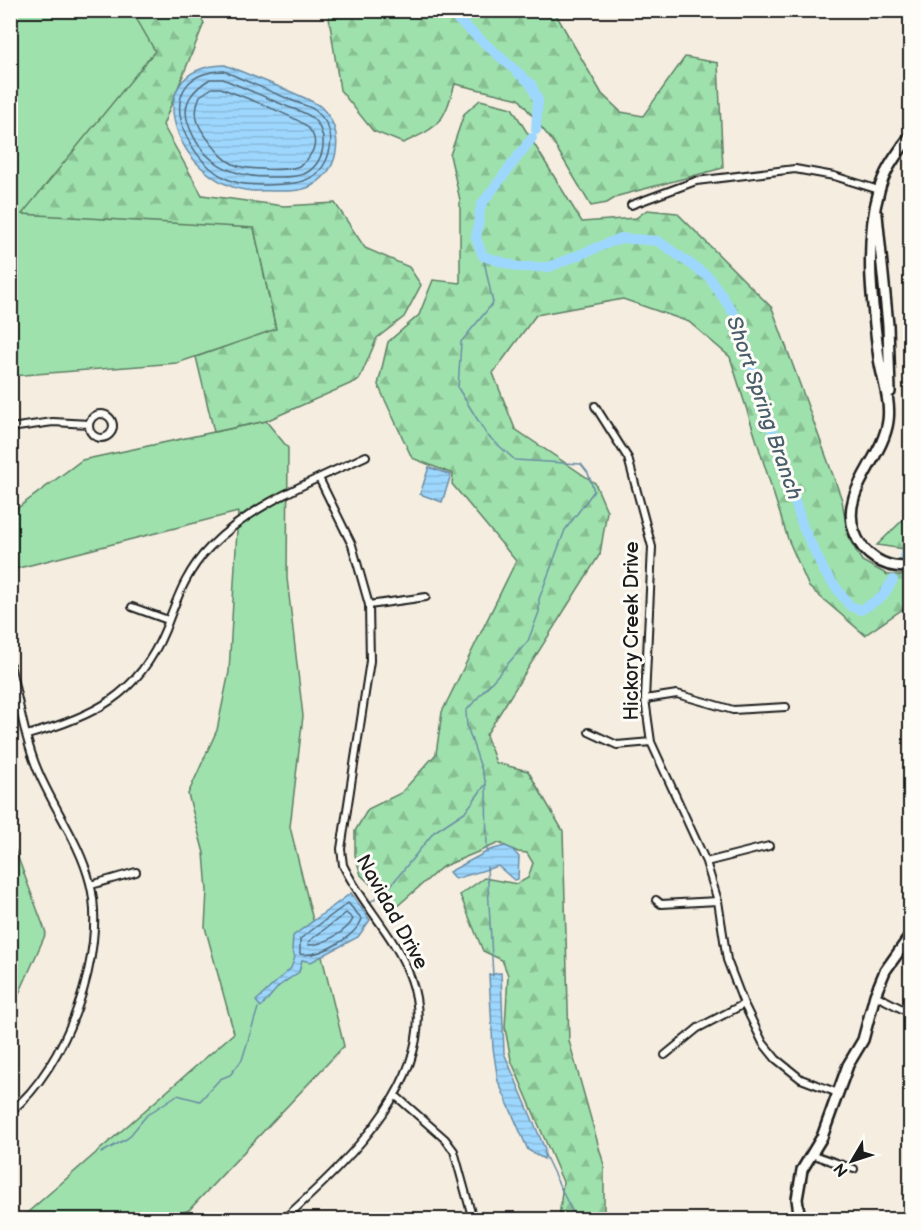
<svg xmlns="http://www.w3.org/2000/svg" width="921" height="1230" viewBox="0 0 921 1230" font-family="'Balsamiq Sans',sans-serif">
<defs>
<pattern id="forest-firs" width="22" height="20" patternUnits="userSpaceOnUse" patternTransform="scale(1.5)"><rect width="22" height="20" fill="#9ee1ac"/><path d="M5 1l3.5 6h-7zM16 11l3.5 6h-7z" fill="#88c093"/></pattern>
<pattern id="water-rules" width="6" height="5" patternUnits="userSpaceOnUse" patternTransform="scale(1.5)"><rect width="6" height="5" fill="#9ed7fe"/><path d="M0 2.5h6" fill="none" stroke="#88b8d9"/></pattern>
</defs>
<rect width="100%" height="100%" fill="#f4ede0"/>
<filter id="ink" filterUnits="userSpaceOnUse"><feTurbulence type="fractalNoise" baseFrequency=".0167" numOctaves="2"/><feDisplacementMap in="SourceGraphic" scale="12" xChannelSelector="R" yChannelSelector="G"/><feConvolveMatrix kernelMatrix="1 2 1 2 8 2 1 2 1" color-interpolation-filters="sRGB"/></filter>
<g filter="url(#ink)">
<path fill="#9ee1ac" stroke="#5d7e64" stroke-width="1.5" d="M10,11H161L149,161L254,228L276,330L177,363L11,376Z
M266,421L288,448L287,578L303,716L290,827L344,1046L189,1210L167,1219H20L234,1033L205,927L207,891L204,853L188,794L217,730L229,672L238,512L11,570V513L82,460Z
M11,839L46,933L11,1012L10,839Z"/>
<path fill="url(#forest-firs)" stroke="#5d7e64" stroke-width="1.5" d="M132,11H197L204,23L163,125L202,195L284,206L335,203L365,248L409,267L421,285L404,317L377,338L359,380L266,421L214,432L196,357L276,329L254,228L22,214L155,51Z
M328,11H554L602,94L621,112L643,116L685,57L718,63L723,168L618,196L607,203L591,206L553,142L519,99L455,84C443,123 441,126 403,143L373,131L340,90Z
M480,100L512,108L582,222L636,218L647,210L677,213L772,308L842,500L848,537L862,561L888,575H910V604L865,635L809,587L788,539L730,357L689,322L623,299L536,315L493,373L515,429L595,483L607,511L600,554L486,735L496,763L528,771L563,831L569,1041L604,1165V1219H559L563,1182L511,1060L505,1028L508,975L502,960L483,951L460,895L484,878L517,884L528,878L533,863L527,853L518,852L499,843L442,867L395,908L361,875L355,855V831L368,809L401,793L436,754L442,712L516,561L452,484L453,474L412,458L378,385L388,342L419,315L433,280L460,283V200L450,155L464,114Z
M910,513V550L877,545Z"/>
<path fill="url(#water-rules)" stroke="#6a8ca4" stroke-width="1.5" d="M225,65C243,73 310,97 321,107C344,130 342,167 313,185C299,194 275,190 259,191C180,193 130,67 225,65Z
M429,467L451,475L442,502L420,494Z
M505,846L512,849L519,857L518,879L514,880L498,866L455,879L449,872L490,850Z
M351,893L370,920L358,937L311,962L302,960L299,972L279,986L261,1007L256,1001L291,968L295,957L292,950L293,936Z
M501,973L504,1053L545,1149L544,1159L528,1150L498,1081L493,1048L489,975Z"/>
<g fill="none" stroke-linecap="round" stroke-linejoin="round">
<path stroke="#506776" stroke-width="1.5" d="M224,71C246,81 269,91 291,100C299,104 310,106 316,111C332,125 334,143 326,161C315,185 290,184 267,185C253,185 240,185 227,179C181,158 150,72 224,71Z
M210,79H223C244,88 265,97 286,106C293,109 305,112 311,117C330,132 326,164 304,174C294,178 282,177 272,177C233,178 201,163 188,123C181,102 194,89 210,79Z
M212,88H221C238,95 296,116 306,126C313,132 317,141 313,150C310,155 307,162 301,165C290,172 245,170 233,164C221,158 215,148 207,138C196,124 193,113 200,96Z
M348,903L362,919C355,937 319,958 300,954V939Z
M346,913L353,919C348,931 321,946 308,945L309,941Z"/>
<path stroke="#6a8ca4" stroke-width="1.5" d="M483,256L493,303L461,342L458,388L487,435L515,460L581,464L588,473L594,491L565,530L539,599V612L528,641L466,711L467,726L486,783L487,853
M487,867L493,976
M369,903L388,889L434,832L466,811L485,785
M101,1153L128,1138L147,1115L177,1095L200,1101L220,1079L230,1075L242,1060L258,1008
M544,1153L576,1220"/>
<path stroke="#9ed7fe" stroke-width="10" d="M447,10L531,84L538,100L536,130
M532,138L481,205L476,238L483,256L518,267H549L621,238L658,241L709,277L737,318L803,527L825,573L850,606L861,610L882,597L893,580
M904,556L910,546"/>
<defs>
<path id="street" d="M631,205L696,181L795,169L834,176L879,190
M595,406L628,458L652,547L645,699L651,742L706,862L718,901L727,960L744,1004L763,1043L776,1059L801,1079L838,1093
M89 426a12 12 0 1 1 24 0a12 12 0 1 1-24 0Z
M10,428L53,422L89,424
M369,605L426,597
M132,607L168,620
M10,665C19,700 24,738 38,771C54,809 80,843 90,883C108,952 66,1068 10,1112
M645,699L677,694L733,710L786,707
M589,732L617,745L651,742
M27,735C92,717 138,696 165,630C177,599 186,571 210,547C252,504 313,481 366,456
M706,862L769,846
M91,885L136,872
M656,900L661,904L718,901
M875,995L910,1013
M665,1055L698,1028L744,1004
M396,1096L445,1139L454,1151L473,1220
M811,1154L854,1169
M283,1220C345,1163 445,1074 411,979C396,936 362,905 343,865L341,849L370,661L369,605L352,545L319,478"/>
<path id="secondary" d="M910,136C898,153 884,170 879,191C864,243 872,304 879,358C882,379 891,400 888,421C883,459 840,491 854,531C862,555 886,570 910,566
M877,215L888,325L890,392
M800,1220L797,1199L802,1170L822,1137L848,1065L863,1040L875,995L885,971L910,936"/>
</defs>
<use href="#street" stroke="#1c1c1c" stroke-width="10"/>
<use href="#secondary" stroke="#1c1c1c" stroke-width="14"/>
<use href="#street" stroke="#fdfcf7" stroke-width="6"/>
<use href="#secondary" stroke="#fdfcf7" stroke-width="9"/>
</g>
</g>
<g text-anchor="middle" dominant-baseline="central" stroke-width="6" stroke-linejoin="round" paint-order="stroke">
<g font-size="20" fill="#1c1c1c" stroke="#fdfcf7">
<text transform="translate(632 631) rotate(-90)">Hickory Creek Drive</text>
<text transform="translate(392 912) rotate(61)">Navidad Drive</text>
</g>
<g font-size="21" font-style="italic" fill="#4a5d6b" stroke="#fdfcf7">
<text transform="translate(764 408) rotate(71)">Short Spring Branch</text>
</g>
</g>
<rect width="921" height="1230" fill="none" stroke="#fdfcf7" stroke-width="36"/>
<rect x="18" y="18" width="885" height="1194" fill="none" stroke="#1c1c1c" stroke-width="2" filter="url(#ink)"/>
<g transform="translate(852 1161) rotate(231)" stroke="#fdfcf7" stroke-width="4.5" paint-order="stroke">
<path d="M0-4.5L10 22L0 15L-10 22Z" fill="#1c1c1c"/>
<text y="-9" font-size="16" font-weight="bold" text-anchor="middle" fill="#1c1c1c">N</text>
</g>
</svg>
